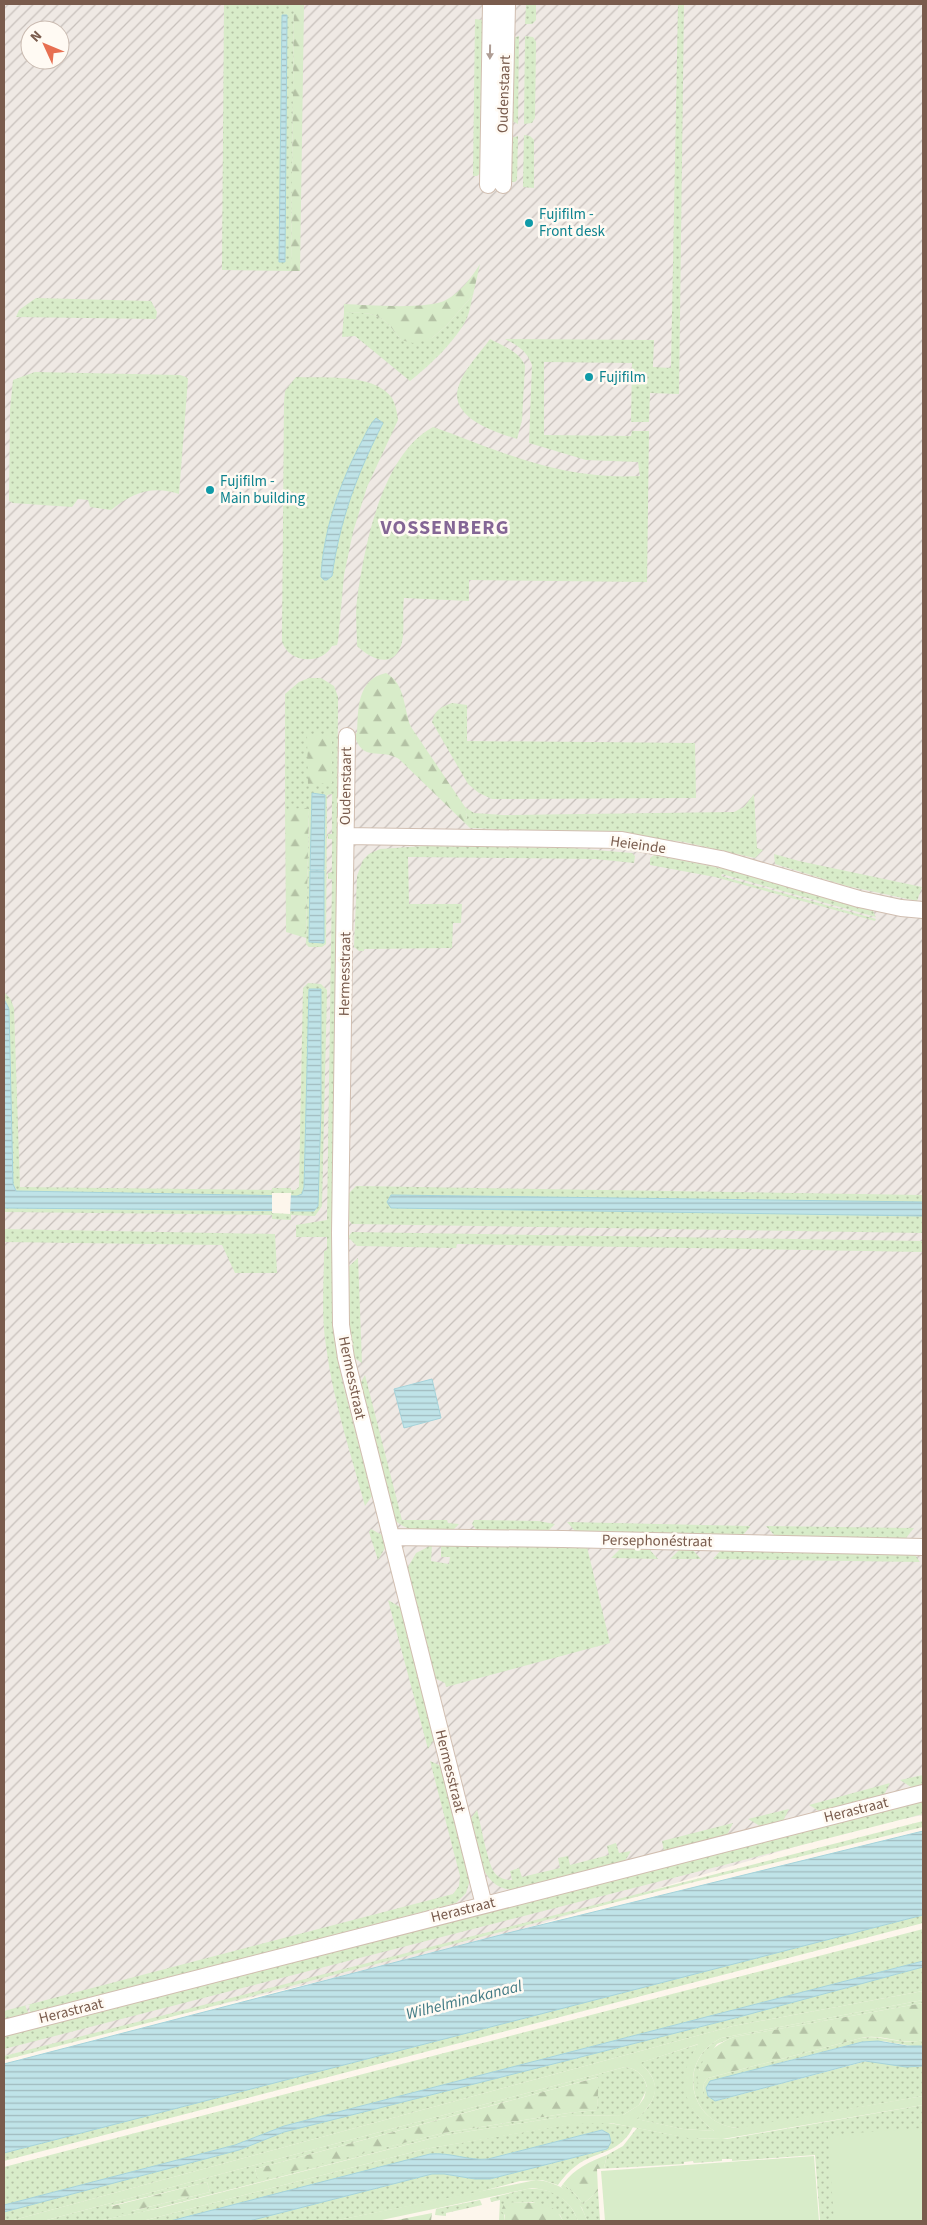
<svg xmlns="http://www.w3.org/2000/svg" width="927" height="2225" viewBox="0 0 927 2225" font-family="'Source Sans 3',sans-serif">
<defs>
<pattern id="industrial-furrows" width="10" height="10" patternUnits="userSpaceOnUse" patternTransform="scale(1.25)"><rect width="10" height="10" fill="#efe9e4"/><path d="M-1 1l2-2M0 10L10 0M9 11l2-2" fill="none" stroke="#c7c0bb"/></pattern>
<pattern id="grass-dots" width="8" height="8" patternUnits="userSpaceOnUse" patternTransform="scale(1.25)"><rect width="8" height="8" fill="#d8ecc9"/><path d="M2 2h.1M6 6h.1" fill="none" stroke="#b4c2a5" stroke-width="1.8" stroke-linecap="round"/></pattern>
<pattern id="forest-firs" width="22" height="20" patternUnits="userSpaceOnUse" patternTransform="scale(1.25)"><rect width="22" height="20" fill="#d8ecc9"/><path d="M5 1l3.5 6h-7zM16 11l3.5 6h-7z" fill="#b4c2a5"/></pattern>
<pattern id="water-rules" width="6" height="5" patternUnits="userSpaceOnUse" patternTransform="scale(1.25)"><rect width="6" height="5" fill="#bfe3e8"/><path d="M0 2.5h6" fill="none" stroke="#a0bbbe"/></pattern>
</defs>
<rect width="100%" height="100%" fill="#fdf6ec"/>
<path fill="url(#industrial-furrows)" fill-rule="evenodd" d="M4,4H923V1815L854,1829L464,1947L4,2056ZM30,30H60V60H30Z"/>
<path fill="url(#grass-dots)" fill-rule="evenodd" d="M224,4H294L291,271L222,270Z
M526,4H536V20L532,24H525Z
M678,4H684L679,394L650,393L649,422H631L632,363L544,362V435L631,436L632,431H649L647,582L469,580V601L404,598C402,612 405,628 402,642C395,670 372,660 357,646C357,631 355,614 357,600C364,547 382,454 433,427C455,434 476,444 498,451C544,468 591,479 640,476L638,462L586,460L529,443L532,365C527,351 518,346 505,339L654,340L653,367L671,368Z
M475,19L482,20L484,23V76L481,77L480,162L482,172L477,176H473Z
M519,36L518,124L512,121L513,38Z
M525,36L533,37L536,42L535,118L532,123L524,124Z
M524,135L530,136L534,140V188L523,187Z
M518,136L517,180L515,182H508V178L512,175V154L509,150L511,138Z
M473,295C471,302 470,311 467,318C456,341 430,365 410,381L355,336L342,337L344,313C376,312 382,314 401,340L432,338L447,325Z
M36,298L151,301L157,312L156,319L16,317L19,310Z
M490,339C503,346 520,352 525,366L522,420L517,439C495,432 450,418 458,388C463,370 480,353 490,339Z
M35,372L180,375L186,377L188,379L179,494C152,485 132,493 111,510L90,507L88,500L78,499L72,507L13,503L9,501L10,410L13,380Z
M296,377C323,378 375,373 392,398C396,405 397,413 398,420L367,487L353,532L344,575L338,641L337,645L332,646C322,665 288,664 282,641L284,402L285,391Z
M309,678H321L334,686L338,697L334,1324L342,1380L372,1496L365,1506C351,1454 333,1401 326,1346C321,1315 324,1282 324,1251L327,1250V1237H296V1225L327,1220L332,879H328V873L332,872V839H328V834H332V794L327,795L326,944L322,947H309L306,944L309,809H285V694L299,682ZM312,793L325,795L323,832L324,942H309Z
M452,703L467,705V741L695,743L696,798L492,799L479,793L468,784L432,722C435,710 441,707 452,703Z
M754,794L757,848L763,850L755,858L684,842L612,833L470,828L463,818H467L465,807L474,813L503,815L734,812L744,807Z
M425,846L571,848L632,853L635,856L634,863L595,859L408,857L409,904H462L461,923H453L452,948L364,949V951H359L354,947L357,876L363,860L369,854L380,849Z
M774,854L799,861L922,887L917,901L847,886L775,864Z
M654,855L730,870L873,911L876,917L722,874L721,876L876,919L875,921L715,877L650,865V858Z
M308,983L321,984L327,990L322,1206L315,1216L291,1215V1220L272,1219V1215L4,1212V1208L314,1211L310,989L304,1187L302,1194L297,1196L16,1191L13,1184L9,1009L4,999V992L10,998L14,1008L20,1187L272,1190V1188H291V1190H295L299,1187L303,988Z
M356,1186L923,1195V1202L389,1207L923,1216V1233L352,1224L348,1219L349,1193Z
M4,1229L275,1234L277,1273H235L222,1245L4,1242Z
M352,1232L923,1241V1252L457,1244L456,1248L357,1246L348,1237Z
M358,1258L362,1363L351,1356L347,1326L348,1267Z
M365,1375L402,1520H447L448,1523L459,1524L452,1531C433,1530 408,1535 394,1519L358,1387Z
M474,1520L538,1521L555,1524L547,1532L477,1531L472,1524Z
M567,1522L750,1526V1527L742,1536L576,1532Z
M766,1526L911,1528H914L906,1538L775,1536Z
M371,1529L382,1535L385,1548L378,1560L369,1532Z
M432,1545L431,1561L449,1564L450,1557H441V1545L587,1547L610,1643L446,1687L445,1683L434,1678L407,1569L416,1553Z
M621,1548H648L658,1559L611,1558Z
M680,1549H692L701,1559H670Z
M722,1549L914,1553L920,1562L713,1559Z
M388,1600L400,1607L434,1739L428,1749Z
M430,1761L441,1766L470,1880L466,1893L456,1903L31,2014L29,2007L30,2005H25L29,2015L4,2021V2011L453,1894L459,1886L460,1876Z
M923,1775V1784L911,1787L900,1780Z
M890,1783L884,1795L819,1811L809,1805Z
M923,1799V1814L4,2049V2035Z
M789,1809L783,1821L760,1826L748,1819Z
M477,1810C481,1825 487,1861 494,1872C498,1878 505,1880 512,1880L510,1871L519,1868L522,1877L560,1868L558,1858L568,1856L570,1865L609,1855L607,1846L616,1843L619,1853L631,1851L625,1861L518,1889C480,1894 477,1847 470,1820Z
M923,1821V1827L690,1883L4,2060V2056Z
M733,1823L727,1835L664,1851L662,1841Z
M923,1915V1923L4,2161V2153Z
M923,1929V1961L334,2113L284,2126L235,2145L4,2205V2167Z
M923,1967V1991L733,2026L10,2221H4V2212L239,2150L284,2132L739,2017Z
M923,2000V2003L734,2037L717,2044L699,2070L703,2092L704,2083L708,2078L861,2038C882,2034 902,2046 923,2040V2046L918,2047L883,2041L862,2042L779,2063L706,2088L708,2096L716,2101L863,2062C883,2060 903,2069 923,2066V2096L743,2128C690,2129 674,2062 721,2038Z
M699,2044C675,2078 683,2107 714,2131L683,2129L636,2119C658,2102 663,2080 639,2063Z
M625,2067C637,2068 646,2077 647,2089L639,2105L623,2115L567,2116L445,2135L142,2212L98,2221H43ZM598,2077L597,2110L568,2113L443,2133L258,2179L255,2169ZM207,2182L210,2192L132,2211L110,2206Z
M923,2105V2221H820L815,2155L732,2161V2159H722V2161L694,2163L693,2161L684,2162V2164L597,2169L604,2168L607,2155L623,2146L637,2128C667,2134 696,2140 727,2139Z
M576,2123H608L633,2127C622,2150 603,2151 583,2161C573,2167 565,2175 558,2185L542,2180L520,2181L475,2193L333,2221H249L432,2174H444L475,2179H490L607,2149L611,2142L609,2134L602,2130L488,2159L476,2160L436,2154L170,2221H142L425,2149Z
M563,2184L575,2194L583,2204L598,2191L600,2221H587L582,2208L561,2187Z
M527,2189C551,2187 570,2198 578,2221H563L560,2215L533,2202L505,2203L504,2221H499L500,2200L491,2202L490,2198Z
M480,2200L482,2205L446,2213V2216L435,2215L436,2209Z"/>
<path fill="url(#forest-firs)" d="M294,4H304L300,271H291Z
M480,264L473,295L447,325L432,338L413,343L401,340C382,314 376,312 344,313V304C368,305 427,310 446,300C461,292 471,278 480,264Z
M386,673C406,684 403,708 411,727L465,807L467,818L464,819L470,828L399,759C379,747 363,764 354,734L357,733C358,709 357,679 386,673Z
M307,735H332V783L308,784Z
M309,808L306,938L286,932L285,809Z
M923,2003V2040C902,2046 882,2033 861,2038L708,2078L704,2083L703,2094H698C694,2065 708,2047 734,2037Z
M599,2077L597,2110L568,2113L443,2133L258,2180L255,2169Z
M607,2155L604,2168L597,2169L598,2191L583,2204L575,2194L563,2184C575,2168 589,2162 607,2155Z
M207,2182L210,2192L111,2216L109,2207Z
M505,2202C527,2204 552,2197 563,2221H504L505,2215L501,2211Z
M432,2213L431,2221H392Z"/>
<path fill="#d8ecc9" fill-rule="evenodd" d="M923,1991V2000L721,2038C676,2061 688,2123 737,2128L923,2096V2105L722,2139L688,2138L611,2123L573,2124L425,2149L142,2221H98L160,2208L445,2135L567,2116L623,2115L639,2105L644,2098L647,2087C645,2076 636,2068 625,2067L43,2221H10L733,2026ZM698,2044C696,2049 691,2055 689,2060C676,2091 691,2113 714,2131L683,2129L637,2119C658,2099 663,2083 640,2063Z
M923,2128V2221H834L828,2135Z
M814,2156L819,2221H605L601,2171Z
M536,2180C561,2182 580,2197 587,2221H578C571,2200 554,2190 532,2188L377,2221H333Z"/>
<path fill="url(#water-rules)" stroke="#a5d3da" d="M282,15H287L285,262H279Z
M376,418L383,423C357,474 340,519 332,576L327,580H324L321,577C323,531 340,482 362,441C366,433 370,424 376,418Z
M312,793L325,795L324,870H310Z
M310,871H324V943L309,942Z
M309,989H321V1109L318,1206L314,1211L4,1208V999L9,1009L13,1184L16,1191L297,1196L302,1194L304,1187Z
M391,1195L923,1202V1216L391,1208L387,1202Z
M432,1379L441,1418L404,1428L394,1389Z
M923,1831V1915L4,2153V2064L508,1933Z
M923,1961V1967L739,2017L316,2124L284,2132L239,2150L4,2212V2205L235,2145L284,2126L334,2113Z
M878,2041L907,2046H923V2066L906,2067L865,2061L715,2101L708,2096L706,2088L710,2081L862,2042Z
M602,2130L609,2134L611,2142L607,2149L490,2179H475L444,2174H432L249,2221H170L430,2154C450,2152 469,2161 488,2159Z"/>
<path fill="#fdf6ec" d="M272,1193H291L290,1214L272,1213Z"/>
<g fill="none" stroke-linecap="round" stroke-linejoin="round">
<defs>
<path id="minor" d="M488,185L491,4
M503,185L507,4
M347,736L340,1233L341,1325L346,1358L484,1905
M346,836L622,840L721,859L859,899L901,908L923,910
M391,1537L563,1539L923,1547
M4,2028L923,1793"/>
</defs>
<use href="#minor" stroke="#d1beb0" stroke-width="18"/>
<use href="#minor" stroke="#fff" stroke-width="16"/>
</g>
<defs><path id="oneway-solid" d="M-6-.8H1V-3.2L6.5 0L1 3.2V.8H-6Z" transform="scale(1.25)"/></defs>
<use fill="#af9d94" href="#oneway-solid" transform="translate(490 52) rotate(91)"/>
<g fill="#0f9aa8" stroke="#fffaf3" stroke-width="2">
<circle cx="529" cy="223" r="5"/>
<circle cx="589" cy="377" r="5"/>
<circle cx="210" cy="490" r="5"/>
</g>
<g text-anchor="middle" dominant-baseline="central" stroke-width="5" stroke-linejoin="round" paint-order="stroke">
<g font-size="15" fill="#7a5c4d" stroke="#fffaf3">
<text transform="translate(504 94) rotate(-88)">Oudenstaart</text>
<text transform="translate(346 786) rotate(-89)">Oudenstaart</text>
<text transform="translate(638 845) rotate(8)">Heieinde</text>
<text transform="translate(345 974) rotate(-89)">Hermesstraat</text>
<text transform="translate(352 1378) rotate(78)">Hermesstraat</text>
<text transform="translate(657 1541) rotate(1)">Persephonéstraat</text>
<text transform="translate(450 1771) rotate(76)">Hermesstraat</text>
<text transform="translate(856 1810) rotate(-14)">Herastraat</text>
<text transform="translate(463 1910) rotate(-14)">Herastraat</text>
<text transform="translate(71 2011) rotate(-14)">Herastraat</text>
</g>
<g font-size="15" fill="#0d838f" stroke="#fffaf3" text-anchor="start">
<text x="539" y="214">Fujifilm -<tspan x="539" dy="17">Front desk</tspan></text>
<text x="599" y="377">Fujifilm</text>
<text x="220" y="481">Fujifilm -<tspan x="220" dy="17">Main building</tspan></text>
</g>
<g font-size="16" font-style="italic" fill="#437c86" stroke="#fffaf3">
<text transform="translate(464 2000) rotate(-14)">Wilhelminakanaal</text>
</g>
<g font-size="20" font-weight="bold" letter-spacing="1" fill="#846695" stroke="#fffaf3">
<text x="445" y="528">VOSSENBERG</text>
</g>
</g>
<rect width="927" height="2225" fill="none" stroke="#7a5c4d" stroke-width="10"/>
<g transform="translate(45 45) rotate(314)"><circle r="24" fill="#fffaf3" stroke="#cabbb1"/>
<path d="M0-4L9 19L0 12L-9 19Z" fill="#e76f51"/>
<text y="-8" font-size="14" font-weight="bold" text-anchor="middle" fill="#7a5c4d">N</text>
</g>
</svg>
